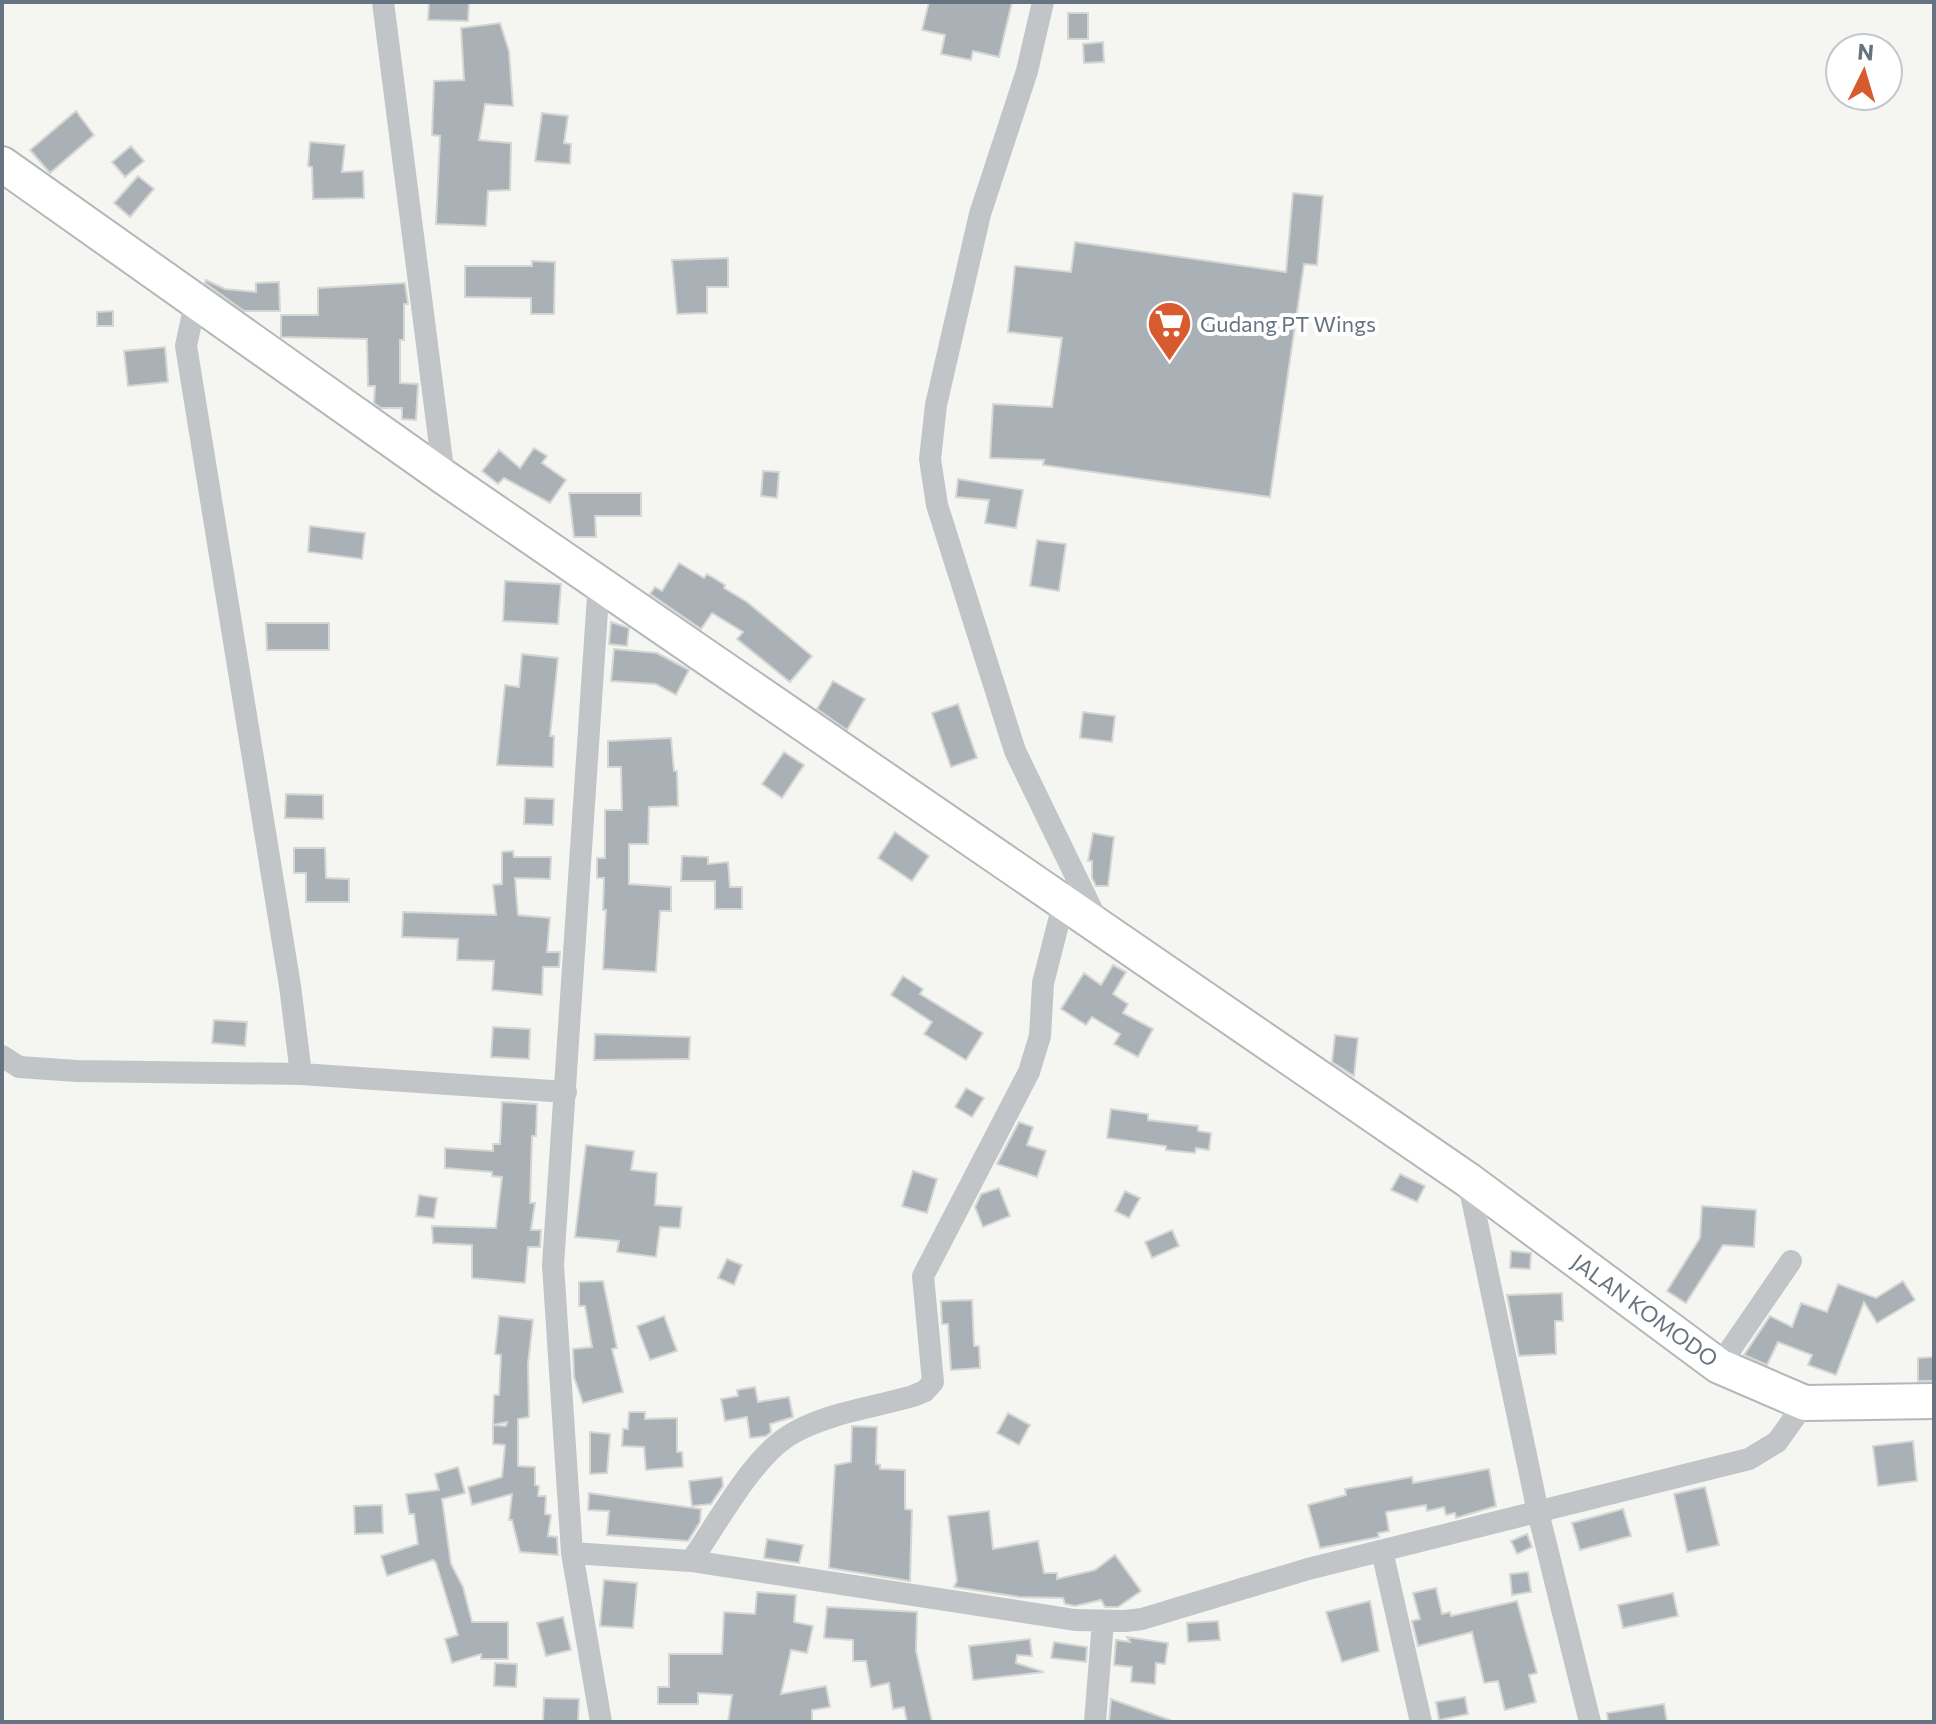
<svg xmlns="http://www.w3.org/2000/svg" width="1936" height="1724" viewBox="0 0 1936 1724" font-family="Commissioner,sans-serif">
<rect width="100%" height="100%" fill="#f5f5f2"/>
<path fill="#aab1b6" stroke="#d6d7d4" stroke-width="2" d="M429,2H469L468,21L428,20Z
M929,2H1012L999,57L973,51L971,60L941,54L945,35L922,30Z
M1068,13H1088V39H1068Z
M500,23L509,51L513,106L485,104L479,140L511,143L510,190L488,191L486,226L436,224L440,136L432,135L434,81L464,80L461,28Z
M1103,42L1104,62L1084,63L1083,44Z
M76,111L94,135L50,173L30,150Z
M542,113L568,116L564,143L571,144L570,164L535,161Z
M310,142L345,145L342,172L363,171L364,198L313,199L312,167L308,166Z
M131,146L144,161L125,177L112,162Z
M138,176L154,189L130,217L114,203Z
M1293,193L1323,196L1317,265L1304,264L1270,497L1043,465L1044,460L990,458L993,404L1052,407L1062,338L1008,332L1015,266L1071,272L1075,242L1286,272Z
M728,258V287H707V313L677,314L672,260Z
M532,261L555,262L554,314H531V298L465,297V266H532Z
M206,280L225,289L256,292V283L279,282L280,311H244L205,283Z
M405,283L408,304H404V340H400V383L418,384L416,420L402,419V408H381L374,403L375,386H368L367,339L281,337V315H318V288Z
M113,311V326H97V312Z
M165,347L168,382L128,386L124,351Z
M534,448L547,456L542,463L566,480L550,503L504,478L498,484L482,471L499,450L520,468Z
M763,471L779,472L777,498L761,496Z
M958,479L1023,490L1016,528L985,523L989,500L956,497Z
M569,493H641V516H595L596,537H574Z
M310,526L365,533L362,559L308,552Z
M1037,540L1066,544L1059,591L1030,586Z
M679,563L704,578L707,574L725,585L724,588L747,602L812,656L790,682L737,639L743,632L712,613L701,629L650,594L655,587L662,591Z
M505,581L561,584L558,624L503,621Z
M611,622L629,628L627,646L609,644Z
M266,623H329V650H267Z
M614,649L657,653L689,670L676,695L656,684L611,681Z
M522,654L558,658L550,736H554L553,767L497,765L505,685L519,687Z
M833,681L865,699L847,730L817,709Z
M958,704L977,758L951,767L932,713Z
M1083,712L1115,716L1112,742L1080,738Z
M671,738L674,771H677L678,806L649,807L648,844H629V884L671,887V911H660L656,972L603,969L606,910H603L604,878H597V858H605V810H622L621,767H608V741Z
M784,752L804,765L782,798L762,784Z
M286,794L323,795V819L285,818Z
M525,798L554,799L553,825L524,824Z
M895,832L929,856L912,881L878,858Z
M1093,833L1114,837L1108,886H1096L1092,878V861H1088Z
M294,848H325L326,878L349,879V902H306V873H294Z
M513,851L514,857H551L550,879L515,878L518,915L550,918L547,952H560L559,967H543L542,995L492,990L494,961L457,960L458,939L402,937L403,912L496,915L493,885L502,884V852Z
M682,856L708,857V864L728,862L730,887H742V909H715V881H681Z
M1113,965L1126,972L1113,994L1128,1004L1123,1013L1153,1029L1138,1057L1114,1044L1120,1034L1092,1017L1086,1025L1061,1009L1084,973L1101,985Z
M903,976L923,989L920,994L983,1033L966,1060L924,1034L932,1022L891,995Z
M214,1020L247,1022L245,1046L212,1043Z
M493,1027L530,1029L529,1059L491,1057Z
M595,1034L690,1037L689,1059L594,1060Z
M1335,1035L1358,1038L1354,1076L1332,1062Z
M966,1088L984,1098L972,1117L955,1107Z
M502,1102L537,1104L536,1136H532L530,1203H535L531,1230H541L540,1247H528L525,1283L472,1278V1245L433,1243L432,1226L496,1228L502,1177L492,1176V1172L445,1168V1148L493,1151V1144H500Z
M1111,1109L1148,1114V1120L1198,1126V1131L1211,1133L1209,1150L1196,1148L1195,1153L1166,1150V1146L1107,1138Z
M1019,1122L1033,1127L1027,1145L1046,1151L1037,1177L997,1164Z
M586,1145L634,1151L631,1170L657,1173L655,1205L682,1207L680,1228L660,1227L656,1257L617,1252L619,1241L575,1237Z
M913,1171L937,1179L927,1213L902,1206Z
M1400,1174L1425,1186L1417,1202L1391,1190Z
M999,1188L1010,1216L983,1227L975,1207L981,1194Z
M1125,1191L1140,1198L1129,1218L1115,1211Z
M419,1195L437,1198L434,1218L416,1216Z
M1702,1206L1756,1210L1754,1247L1723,1245L1686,1303L1667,1291L1700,1238Z
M1172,1230L1179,1246L1152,1258L1145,1242Z
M1511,1251L1531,1253L1530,1269L1510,1268Z
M727,1259L742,1265L734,1285L718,1278Z
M603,1281L617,1348L612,1349L623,1392L583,1403L574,1377L573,1349L592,1347L585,1306H579V1282Z
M1903,1281L1915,1300L1877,1323L1864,1302L1836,1375L1808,1365L1812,1355L1778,1342L1767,1365L1744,1355L1770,1316L1792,1327L1801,1303L1827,1312L1838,1284L1876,1298Z
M1562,1293L1563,1321H1555L1556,1354L1519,1356L1507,1295Z
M972,1300L974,1346H979L980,1368L951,1370L948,1324H942L941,1301Z
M499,1316L533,1320L528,1364L529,1417L518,1419V1466L535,1467V1485L539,1486L538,1496H546L545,1514L551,1515L548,1536L557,1537L558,1555L520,1552L512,1520H509L512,1494L472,1505L468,1487L502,1477L505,1445L493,1444V1425L506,1426L507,1422L493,1425L494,1395H499L501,1355L495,1354Z
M664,1316L677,1351L650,1360L637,1326Z
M1934,1357V1381H1918V1358Z
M755,1387L758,1402L789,1397L793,1417L770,1424L771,1432L766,1436L750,1438L747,1417L725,1421L721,1399L738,1396L737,1390Z
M629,1412H645V1419L677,1418V1452H682L683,1467L646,1470L644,1447L622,1446L623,1429H628Z
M1008,1413L1030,1425L1019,1445L997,1433Z
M852,1426L877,1427L876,1464L880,1465V1469L905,1470V1509L912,1510L910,1581L829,1568L835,1465L851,1462Z
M590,1432L610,1434L607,1473L590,1474Z
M1913,1441L1917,1481L1878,1486L1873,1446Z
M458,1467L465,1493L442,1499L451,1564L463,1587L472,1622H508V1659H481V1654L452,1663L445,1639L458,1635L436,1563L433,1560L387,1576L381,1556L418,1544L414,1514H409L406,1494L439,1490L435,1474Z
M1489,1469L1496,1506L1456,1518L1455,1513L1446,1515L1444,1507L1427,1511L1426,1505L1386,1512L1389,1531L1378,1533L1379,1537L1320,1548L1308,1505L1346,1495L1345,1489L1412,1477L1413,1483Z
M722,1477L723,1486L711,1504L692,1506L689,1481Z
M1705,1487L1719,1545L1687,1552L1674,1494Z
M589,1493L701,1509L700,1522L688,1541L607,1535L609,1511L588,1510Z
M382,1505L383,1533L355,1534L354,1506Z
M1623,1509L1631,1536L1580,1550L1572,1523Z
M989,1511L993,1549L1038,1541L1044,1573H1057V1579L1095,1570L1115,1555L1141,1591L1118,1607H1105L1101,1600L1075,1606L1065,1604L1063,1598L1019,1597L954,1587L957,1581L948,1516Z
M1527,1534L1532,1547L1517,1554L1511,1541Z
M767,1539L803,1545L799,1563L764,1558Z
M1528,1572L1531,1592L1512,1595L1510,1574Z
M604,1580L637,1583L633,1628L600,1626Z
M1436,1588L1442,1614L1450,1612L1451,1616L1517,1601L1537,1673L1529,1675L1536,1702L1505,1710L1498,1681L1484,1683L1472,1632L1418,1646L1412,1621L1420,1619L1413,1593Z
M757,1592L796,1595L794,1622L813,1626L807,1653L791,1650L781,1694L826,1686L830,1707L812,1710V1722H728L732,1695L698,1693V1704H658V1687H669V1654H722L724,1612L755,1614Z
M1673,1593L1678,1616L1623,1628L1618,1605Z
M1370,1601L1379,1651L1342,1662L1326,1612Z
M827,1607L917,1612L916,1651L932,1722H907L904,1707L893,1709L889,1683L871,1687L866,1661H853V1640L824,1638Z
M563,1617L571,1650L546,1656L537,1623Z
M1218,1621L1220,1640L1188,1642L1187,1623Z
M1127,1637L1168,1643L1165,1664L1156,1663L1155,1684L1131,1682L1132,1667L1114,1665L1116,1640L1130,1642Z
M1030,1639L1032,1656L1017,1655L1016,1663L1044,1672L973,1680L969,1646Z
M1054,1642L1087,1647L1086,1662L1051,1658Z
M495,1663L517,1664L516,1687L494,1686Z
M1465,1697L1468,1714L1439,1720L1436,1702Z
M544,1698L579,1699L578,1722L543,1721Z
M1111,1699L1170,1720V1722H1109Z
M1664,1704L1667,1722H1608L1607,1713Z"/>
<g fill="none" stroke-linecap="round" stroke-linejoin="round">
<defs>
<path id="highway" d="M2,164L444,477L1468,1180L1719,1366L1805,1403L1934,1401"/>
</defs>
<use href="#highway" stroke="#b4b7ba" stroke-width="38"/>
<path stroke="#c1c5c8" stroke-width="22" d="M383,2L444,477
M1043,2L1027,71L980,214L936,405L930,459L937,505L1015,751L1098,922
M196,299L186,346L290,986L301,1074L566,1092
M599,581L553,1265L572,1553L601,1722
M2,1056L19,1067L77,1071L301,1074
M1468,1180L1538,1512L1590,1722
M1719,1366L1791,1261
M1382,1551L1421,1722
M572,1553L691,1561L1075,1620L1125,1621L1142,1619L1308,1569L1749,1459L1777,1442L1805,1403
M691,1561C718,1523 754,1453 795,1432C829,1413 875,1407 913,1396L925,1391L933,1382L923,1276L1029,1072L1040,1036L1043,983L1063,905
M1095,1722L1103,1621"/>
<use href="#highway" stroke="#fff" stroke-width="34"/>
</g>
<defs>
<symbol id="supermarket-pin" viewBox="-11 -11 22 30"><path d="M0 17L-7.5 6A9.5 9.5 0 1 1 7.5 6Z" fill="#d85b2f" stroke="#fff"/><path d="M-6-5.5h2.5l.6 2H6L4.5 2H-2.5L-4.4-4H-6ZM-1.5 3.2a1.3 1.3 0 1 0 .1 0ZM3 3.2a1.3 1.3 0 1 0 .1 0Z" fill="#fff"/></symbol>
</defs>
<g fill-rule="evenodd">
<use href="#supermarket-pin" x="1144" y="298" width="51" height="69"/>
</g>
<g text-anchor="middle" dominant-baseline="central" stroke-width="8" stroke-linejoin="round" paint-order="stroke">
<g font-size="22" fill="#667481" stroke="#fff" text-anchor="start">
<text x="1200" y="323">Gudang PT Wings</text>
</g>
<g font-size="22" fill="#667481" stroke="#fff">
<text transform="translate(1645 1310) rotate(36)">JALAN KOMODO</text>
</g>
</g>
<rect width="1936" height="1724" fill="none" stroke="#667481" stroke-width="8"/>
<g transform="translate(1864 72) rotate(5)"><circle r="38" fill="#ffffff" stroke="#c2c7cd" stroke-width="2"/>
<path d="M0-6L14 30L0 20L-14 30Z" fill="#d85b2f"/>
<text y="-12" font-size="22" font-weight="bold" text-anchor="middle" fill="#667481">N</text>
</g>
</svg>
